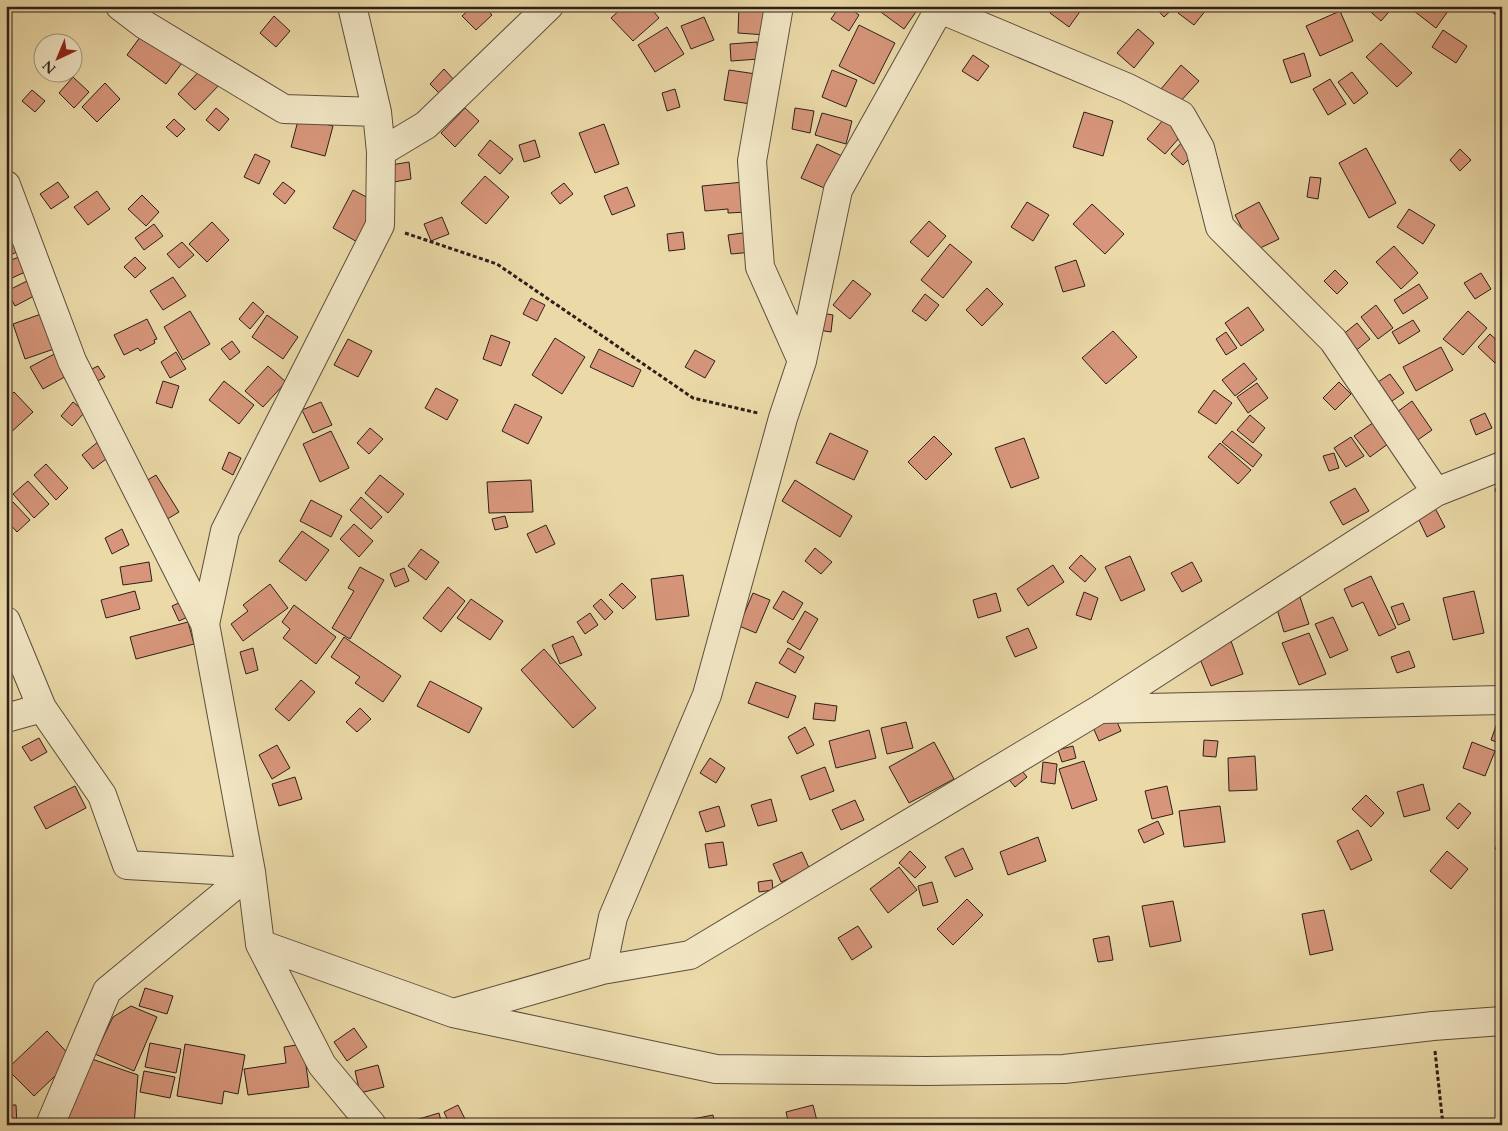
<svg xmlns="http://www.w3.org/2000/svg" width="1508" height="1131" viewBox="0 0 1508 1131" font-family="Cardo,serif">
<rect width="100%" height="100%" fill="#ebdaa8"/>
<filter id="stains"><feTurbulence type="fractalNoise" baseFrequency=".004" numOctaves="4"/><feColorMatrix values="0 0 0 0 .2 0 0 0 0 .09 0 0 0 0 .02 0 0 0 .5 -.17"/></filter>
<radialGradient id="worn" r=".72"><stop offset=".6" stop-color="#630" stop-opacity="0"/><stop offset="1" stop-color="#630" stop-opacity=".3"/></radialGradient>
<path fill="#d7967b" stroke="#2d1f1a" d="M473,6H484L492,15L476,30L462,16Z
M624,6H649L659,18L633,41L611,18Z
M739,6H767L766,35L738,33Z
M840,6H847L859,15L849,31L831,19Z
M880,6H920L904,29L878,10Z
M969,6H986L981,15Z
M1055,6H1084L1069,27L1050,13Z
M1154,6H1176L1164,17Z
M1183,6H1200L1206,10L1194,25L1178,13Z
M1364,6H1394L1381,21Z
M1417,6H1441L1448,11L1436,28L1414,11Z
M1487,6H1502V18L1486,9Z
M1340,11L1353,41L1320,56L1306,26Z
M274,16L290,31L276,47L260,33Z
M704,17L714,40L691,49L681,26Z
M859,25L895,43L874,84L839,66Z
M667,27L684,54L655,72L638,45Z
M146,29L185,59L166,84L127,55Z
M1138,29L1154,43L1134,68L1117,53Z
M1443,30L1467,46L1456,63L1432,47Z
M757,42L759,59L731,61L730,44Z
M1381,43L1412,73L1397,87L1366,57Z
M1304,53L1311,76L1291,83L1283,60Z
M973,55L989,66L978,81L962,71Z
M205,65L223,81L195,110L178,94Z
M1181,65L1199,81L1178,104L1161,89Z
M444,69L455,81L441,95L430,84Z
M729,70L756,74L751,104L724,100Z
M832,70L857,80L846,107L822,97Z
M1352,72L1368,93L1354,104L1338,82Z
M73,77L89,92L74,108L59,93Z
M1330,79L1346,104L1328,115L1313,89Z
M105,83L120,99L97,122L82,107Z
M675,89L680,107L667,111L662,93Z
M32,90L45,101L35,112L22,101Z
M216,108L229,119L219,131L206,120Z
M465,108L479,121L455,147L441,133Z
M795,108L814,111L810,133L792,129Z
M1084,112L1113,121L1103,156L1073,147Z
M822,113L852,121L846,144L815,135Z
M1168,114L1186,130L1165,154L1147,139Z
M299,117L333,126L325,156L291,147Z
M174,119L185,129L177,137L166,127Z
M604,124L619,164L595,173L579,133Z
M1186,138L1198,150L1183,165L1171,154Z
M490,140L513,159L500,174L478,155Z
M535,140L540,157L524,162L519,145Z
M817,144L844,157L829,190L801,178Z
M1366,148L1396,203L1369,218L1339,163Z
M1460,149L1471,160L1460,171L1450,160Z
M255,154L270,161L259,184L244,177Z
M409,162L411,179L394,182L391,165Z
M485,176L509,197L486,224L461,203Z
M1310,177L1321,178L1318,199L1307,197Z
M58,182L69,197L51,209L40,194Z
M283,182L295,191L285,204L273,194Z
M744,182L747,212L728,213V209L705,211L702,186Z
M564,183L573,194L560,204L551,193Z
M627,187L635,206L612,215L604,196Z
M353,190L380,204L359,243L333,228Z
M97,191L110,209L88,225L74,207Z
M142,195L159,212L146,226L128,209Z
M1027,202L1049,215L1033,241L1011,227Z
M1259,202L1279,239L1254,251L1235,215Z
M1092,204L1124,234L1105,254L1073,224Z
M1409,209L1435,225L1423,244L1397,227Z
M442,217L449,234L431,241L424,224Z
M929,221L946,236L928,257L910,242Z
M212,222L229,240L207,262L189,244Z
M154,224L163,236L144,250L135,238Z
M683,232L685,249L669,251L667,234Z
M750,232L753,252L731,254L728,235Z
M11,237L17,252L6,257V239Z
M182,242L194,255L179,268L167,254Z
M950,244L972,262L943,298L921,280Z
M1394,246L1418,273L1401,289L1376,262Z
M19,257L25,272L12,278L6,262Z
M135,257L146,268L135,278L124,267Z
M1076,260L1085,286L1063,292L1055,267Z
M1335,270L1348,283L1337,294L1324,281Z
M1481,273L1491,289L1475,299L1464,283Z
M173,277L186,296L163,310L150,291Z
M853,280L871,294L850,319L833,305Z
M27,281L34,296L15,306L7,291Z
M1419,284L1428,298L1403,314L1394,300Z
M987,288L1003,304L982,326L966,310Z
M925,294L939,305L926,321L912,311Z
M531,298L545,305L537,321L523,314Z
M253,302L264,312L250,329L239,319Z
M1376,305L1393,328L1378,339L1361,317Z
M1248,307L1264,330L1241,346L1225,323Z
M190,311L210,344L183,360L164,327Z
M1468,311L1487,328L1463,355L1443,339Z
M821,313L833,315L831,332L818,330Z
M41,314L54,349L25,359L13,324Z
M267,315L298,337L283,359L252,337Z
M147,319L157,339L154,340L155,343L140,351L138,348L124,355L114,335Z
M1413,320L1420,331L1399,344L1392,332Z
M1357,323L1370,339L1353,353L1341,336Z
M1113,331L1137,357L1106,384L1082,358Z
M1226,332L1237,348L1226,355L1216,339Z
M1490,334L1502,345V356L1495,363L1478,347Z
M491,335L510,342L501,366L483,359Z
M555,338L585,357L562,394L532,375Z
M348,339L372,351L358,377L334,365Z
M232,341L240,352L230,360L221,349Z
M1441,347L1453,370L1416,391L1403,367Z
M599,349L641,370L633,387L590,367Z
M695,350L715,361L705,378L685,367Z
M58,352L70,374L43,389L30,367Z
M176,352L186,369L170,378L161,362Z
M1244,363L1257,379L1235,396L1222,380Z
M98,366L105,377L96,382L90,370Z
M268,366L286,382L263,407L245,391Z
M1390,374L1404,393L1389,403L1375,384Z
M163,381L179,386L172,408L156,403Z
M224,381L254,405L239,424L209,400Z
M1339,382L1351,394L1335,410L1323,398Z
M1257,383L1268,398L1248,413L1237,397Z
M436,388L458,400L447,420L425,408Z
M1214,390L1232,403L1216,424L1198,412Z
M14,392L33,412L8,435L6,399Z
M1412,401L1432,430L1412,444L1393,415Z
M73,402L85,412L72,426L61,416Z
M321,402L332,425L313,433L302,410Z
M515,404L542,417L528,444L502,431Z
M1485,413L1492,428L1476,435L1470,420Z
M1250,415L1265,428L1253,443L1237,430Z
M1377,420L1392,441L1370,457L1354,436Z
M370,428L383,439L369,454L357,443Z
M331,431L349,468L320,482L303,444Z
M1232,431L1262,455L1253,467L1222,442Z
M830,433L868,451L854,480L816,463Z
M934,436L952,454L926,480L908,462Z
M1351,437L1364,456L1346,467L1334,448Z
M1024,438L1039,478L1011,488L995,448Z
M99,441L110,456L93,469L82,455Z
M1220,443L1251,470L1238,484L1208,457Z
M229,452L241,458L233,475L222,469Z
M1334,453L1339,468L1329,471L1323,456Z
M46,464L68,488L56,500L34,475Z
M156,475L179,512L164,521L141,484Z
M380,475L404,494L388,513L365,493Z
M531,480L533,512L489,513L487,482Z
M795,480L852,516L840,537L782,501Z
M28,481L49,504L34,518L13,494Z
M1502,486V508L1495,489Z
M1355,488L1369,511L1343,525L1330,502Z
M361,497L382,517L371,529L350,510Z
M311,500L342,516L331,537L300,521Z
M13,502L30,520L17,532L6,520V508Z
M1435,508L1445,527L1427,537L1418,518Z
M505,516L508,527L495,530L492,519Z
M354,524L373,541L359,557L340,539Z
M546,525L555,544L536,553L527,534Z
M122,529L129,545L112,554L105,538Z
M302,531L329,550L306,581L279,561Z
M815,548L832,562L821,574L805,561Z
M421,549L439,562L426,580L408,566Z
M1081,555L1096,569L1085,582L1069,568Z
M1130,556L1145,590L1121,601L1105,567Z
M149,562L152,581L123,585L120,567Z
M1192,562L1202,581L1182,592L1171,573Z
M1053,565L1064,582L1028,606L1017,589Z
M360,567L384,580L350,639L332,628L354,591L348,588Z
M404,568L409,581L395,587L390,574Z
M683,575L689,616L656,620L651,579Z
M1371,576L1396,628L1379,636L1363,602L1352,607L1344,589Z
M622,583L636,597L623,609L609,595Z
M270,584L288,608L243,641L231,624L248,611L243,605Z
M448,587L465,601L441,632L423,618Z
M135,591L140,609L106,618L101,600Z
M783,591L803,603L793,620L773,608Z
M1474,591L1484,633L1453,640L1443,598Z
M1084,592L1098,598L1091,620L1076,615Z
M753,593L770,600L756,633L739,626Z
M996,593L1001,611L978,618L973,600Z
M1300,597L1309,624L1284,632L1276,606Z
M188,599L194,614L179,621L172,606Z
M471,599L503,621L490,640L457,618Z
M601,599L613,612L605,620L593,606Z
M1403,603L1410,620L1398,625L1391,607Z
M294,605L336,637L316,664L283,638L290,629L282,622Z
M805,611L818,619L800,650L787,642Z
M590,613L598,625L585,634L577,622Z
M1333,617L1348,650L1330,658L1315,624Z
M188,622L194,644L136,659L130,637Z
M1028,628L1037,648L1015,657L1006,637Z
M1309,633L1326,674L1299,685L1282,643Z
M573,636L582,655L560,664L552,645Z
M344,637L401,676L383,702L355,683L360,677L331,657Z
M1231,641L1243,674L1211,686L1198,654Z
M253,648L258,670L246,674L240,652Z
M788,648L804,657L795,673L779,663Z
M544,649L596,708L573,728L521,670Z
M1409,651L1415,667L1397,673L1391,657Z
M301,680L315,692L289,721L275,709Z
M430,681L482,708L469,733L417,706Z
M756,682L796,696L788,718L748,703Z
M815,703L837,706L835,721L813,719Z
M360,708L371,719L357,732L346,722Z
M1501,712H1502V744L1491,740Z
M1114,715L1121,731L1099,741L1092,725Z
M906,722L913,748L887,754L881,728Z
M805,727L814,745L797,754L788,737Z
M869,730L876,758L836,768L829,741Z
M39,738L47,752L31,761L22,747Z
M1204,740L1218,741L1216,757L1203,756Z
M934,742L954,779L909,803L889,767Z
M1472,742L1495,751L1485,776L1463,768Z
M277,745L290,768L272,779L259,755Z
M1073,746L1076,758L1062,762L1058,750Z
M1255,756L1257,790L1229,791L1228,758Z
M710,758L725,768L716,783L700,773Z
M1014,761L1027,777L1015,787L1002,771Z
M1084,761L1097,800L1072,809L1059,769Z
M1043,762L1057,764L1055,784L1041,782Z
M825,767L834,791L810,800L801,776Z
M295,777L302,799L279,806L272,784Z
M1423,784L1430,810L1404,817L1397,792Z
M75,786L86,808L46,829L34,807Z
M1167,786L1173,814L1152,819L1145,791Z
M1366,795L1384,813L1371,827L1352,809Z
M771,799L777,821L758,826L751,805Z
M855,800L864,820L841,830L832,810Z
M1459,803L1471,813L1458,829L1446,818Z
M719,806L725,826L706,832L699,812Z
M1220,806L1225,842L1184,847L1179,811Z
M1158,821L1164,834L1144,843L1138,830Z
M1358,830L1372,860L1351,870L1337,841Z
M1502,835V852L1495,849Z
M1038,837L1046,861L1008,875L1000,852Z
M723,842L727,865L709,868L705,844Z
M963,848L973,869L955,877L945,857Z
M910,851L926,867L915,878L899,863Z
M1447,851L1468,869L1451,889L1430,871Z
M802,852L810,870L781,882L773,864Z
M899,867L917,890L888,913L870,889Z
M772,880L773,890L759,892L758,882Z
M932,882L938,902L923,906L918,886Z
M967,899L983,915L953,945L937,929Z
M1173,901L1181,941L1150,947L1142,906Z
M1324,910L1333,950L1310,955L1302,914Z
M858,926L872,947L852,960L838,938Z
M1109,936L1113,960L1098,962L1093,939Z
M145,988L173,996L167,1014L139,1006Z
M131,1006L157,1017L134,1071L95,1054L113,1017Z
M354,1028L367,1047L347,1061L334,1042Z
M47,1031L73,1059L34,1096L7,1069Z
M150,1043L181,1049L176,1073L145,1067Z
M185,1044L245,1055L238,1094L224,1091L222,1104L177,1096Z
M303,1044L309,1087L248,1095L244,1069L286,1063L284,1047Z
M89,1058L138,1075L134,1125H57Z
M378,1065L384,1087L360,1093L355,1071Z
M144,1071L175,1077L170,1098L140,1092Z
M6,1105H16L17,1125H6Z
M458,1105L468,1125H450L444,1112Z
M813,1105L818,1125H789L786,1112Z
M439,1113L442,1125H399Z
M713,1115L715,1125H694L693,1119Z"/>
<g fill="none" stroke-linecap="round" stroke-linejoin="round">
<defs>
<path id="minor" d="M120,6L145,25L284,109L377,112
M779,6L752,161L760,267L802,361
M940,9L1128,88L1181,115L1200,148L1220,227L1333,340L1436,492
M381,152L426,125L549,6
M6,185L72,361L205,624L251,872L260,944L322,1065L372,1125
M6,621L42,708L102,795L127,865L251,872
M205,624L225,531L380,225L381,152L377,112L352,6
M1101,709L1502,700
M6,718L42,708
M260,944L453,1013L716,1069L927,1071L1064,1069L1433,1026L1502,1021
M602,970L613,917L707,695L783,418L802,361L838,190L941,6
M457,1012L602,970L690,955L1100,709L1436,492L1502,466
M50,1125L107,991L251,872"/>
</defs>
<use href="#minor" stroke="#5c4e3e" stroke-width="30"/>
<path stroke="#2d1f1a" stroke-width="3" stroke-dasharray="4 2.5" stroke-linecap="butt" d="M405,233L497,264L693,398L758,413
M1435,1051L1443,1125"/>
<use href="#minor" stroke="#f2e7c6" stroke-width="28"/>
</g>
<rect width="1508" height="1131" fill="none" stroke="#ebdaa8" stroke-width="25"/>
<rect x="8" y="8" width="1493" height="1116" fill="none" stroke="#2d1f1a" stroke-width="2.5"/>
<rect x="12" y="12" width="1483" height="1106" fill="none" stroke="#2d1f1a"/>
<g transform="translate(58 58) rotate(224)"><circle r="24" fill="#f2e7c6" stroke="#a39781"/>
<path d="M0-4L9 19L0 12L-9 19Z" fill="#8f2418"/>
<text y="-8" font-size="14" font-weight="bold" text-anchor="middle" fill="#2d1f1a">N</text>
</g>
<rect width="100%" height="100%" filter="url(#stains)"/>
<rect width="100%" height="100%" fill="url(#worn)"/>
</svg>
